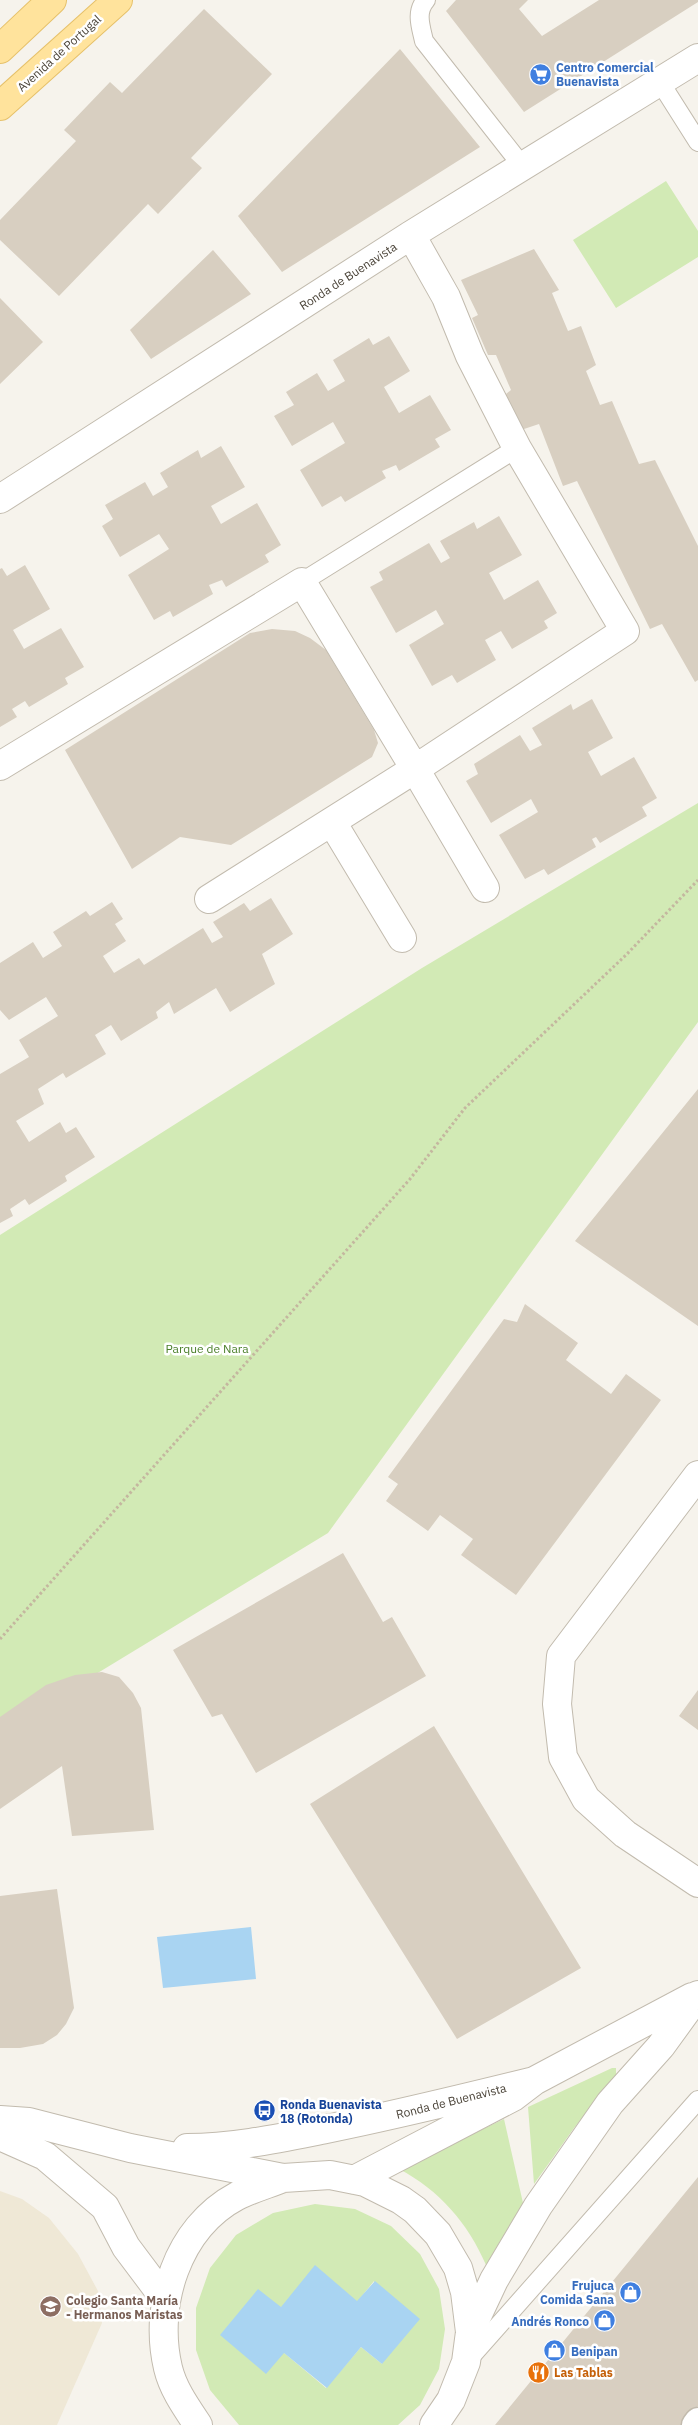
<svg xmlns="http://www.w3.org/2000/svg" width="698" height="2425" viewBox="0 0 698 2425" font-family="'IBM Plex Sans',sans-serif">
<rect width="100%" height="100%" fill="#f6f3ec"/>
<path fill="#efe8d6" d="M0,2191L22,2199L49,2218L78,2254L98,2291L102,2323L57,2425H0Z"/>
<path fill="#d2eab5" fill-rule="evenodd" d="M666,181L698,231V257L616,308L573,240Z
M698,803V1022L328,1533L50,1702L0,1738V1235L422,968Z
M612,2068H616V2076L574,2128L534,2184L528,2107Z
M504,2119L523,2203L486,2265C468,2223 439,2190 399,2169Z
M315,2204L355,2209L391,2226L420,2254L439,2289L445,2329L439,2369L420,2405L398,2425H239L210,2390L196,2350V2308L210,2268L236,2235L273,2213ZM374,2281L382,2364L361,2347L326,2388L283,2352L266,2373L280,2307L358,2301Z"/>
<path fill="#a9d4f2" d="M251,1927L256,1979L163,1988L157,1937Z
M315,2265L357,2301L375,2281L420,2319L382,2364L361,2347L327,2388L284,2353L266,2374L220,2335L258,2289L281,2307Z"/>
<path fill="#d8cfc1" d="M456,0H528L519,9L542,36L599,0H698V2L524,112L446,11Z
M204,9L272,74L191,158L202,168L158,214L148,204L59,296L0,240V220L76,141L64,130L110,82L122,93Z
M400,49L480,147L282,272L238,216Z
M534,249L559,290L552,293L568,331L581,326L596,365L586,371L600,405L612,401L639,464L655,460L698,546V680L695,682L662,624L650,629L577,481L563,486L539,424L521,430L506,394L511,390L496,355H488L472,318L478,315L461,280Z
M213,250L251,294L151,359L130,330Z
M0,298L43,342L0,384Z
M389,336L410,371L384,387L399,413L430,395L451,430L435,439L440,447L399,471L396,465L382,471L386,478L345,502L341,496L322,507L300,470L345,443L333,422L292,446L274,416L294,405L286,392L317,373L328,391L345,381L333,360L369,338L373,345Z
M221,446L245,487L211,506L221,524L257,503L281,545L265,555L269,562L226,587L222,580L209,585L213,594L173,617L170,611L154,620L128,575L169,549L159,534L120,557L102,526L113,519L105,505L145,482L153,496L168,487L160,473L198,450L201,458Z
M499,516L522,555L489,573L504,600L538,580L557,613L544,621L548,628L512,649L501,631L485,640L496,660L457,683L452,675L432,686L409,645L444,624L436,610L396,633L370,587L383,580L379,572L429,543L441,563L450,558L440,541L474,522L477,529Z
M25,565L50,609L13,630L24,649L61,628L84,667L65,678L68,684L29,707L25,701L12,709L17,717L0,727V569L2,568L7,576Z
M272,629L295,631L310,638L326,650L374,730L378,743L372,757L231,845L180,837L132,869L65,750L250,633Z
M592,699L613,738L588,752L601,776L634,757L657,798L642,807L647,816L600,843L596,837L592,839L596,847L548,875L544,869L525,879L499,835L538,812L531,799L491,823L466,781L478,774L474,764L520,735L530,751L542,745L532,728L571,704L573,710Z
M271,898L293,934L262,954L275,984L230,1012L216,988L174,1014L169,1002L156,1012L158,1018L121,1041L111,1025L95,1035L106,1054L66,1078L63,1073L38,1089L44,1104L16,1121L29,1142L60,1122L66,1133L76,1127L95,1157L65,1176L67,1181L29,1205L25,1199L10,1209L13,1216L0,1223V1074L29,1057L19,1040L58,1016L46,997L9,1020L0,1010V963L33,942L43,958L62,946L53,932L86,911L90,916L112,902L123,919L115,924L126,941L103,956L114,973L139,958L144,965L203,928L212,943L223,937L213,922L244,903L250,911Z
M698,1089V1326L575,1241Z
M525,1304L578,1343L566,1360L611,1394L626,1374L661,1400L516,1595L461,1555L473,1539L440,1515L428,1531L386,1501L398,1484L388,1477L504,1319L517,1322Z
M343,1553L383,1622L392,1617L426,1676L256,1773L222,1714L212,1717L173,1650Z
M102,1672L119,1677L133,1693L141,1708L154,1830L72,1836L62,1766L0,1809V1717L46,1685L75,1675Z
M698,1690V1730L679,1716Z
M434,1726L581,1968L457,2039L310,1804Z
M57,1889L74,2008L66,2024L57,2035L43,2044L20,2048H0V1896Z
M698,2177V2406L682,2425H495Z"/>
<g fill="none" stroke-linecap="round" stroke-linejoin="round">
<defs>
<path id="service" d="M426,0C415,12 421,27 424,41L523,167
M660,82L698,142
M302,582L517,448
M466,2362L698,2100"/>
<path id="pedestrian" d="M695,2425L698,2421"/>
<path id="minor" d="M411,235L446,297L470,356L517,448L625,631L415,769L485,888
M0,499L411,235L698,58
M0,766L302,582L415,769L209,899
M332,822L402,938
M698,1475L561,1656L557,1704L563,1757L586,1799L625,1834L698,1883
M0,2120L29,2122L130,2148L283,2178L330,2175L365,2182L401,2200L415,2210L438,2234L458,2268L465,2292L470,2332L466,2362L451,2400L434,2425
M0,2136L45,2156L105,2207L126,2247L165,2299
M187,2148C234,2148 280,2138 326,2129C396,2115 465,2098 534,2081
M354,2180L513,2097L534,2081L692,1997
M470,2331L494,2280L538,2206L610,2103L661,2046L698,1995
M198,2425C186,2407 173,2389 168,2368C153,2305 177,2228 237,2196C251,2189 268,2184 283,2178"/>
<path id="primary" d="M0,49L52,0
M0,106L118,0"/>
</defs>
<use href="#service" stroke="#c2bbae" stroke-width="20"/>
<use href="#pedestrian" stroke="#c2bbae" stroke-width="29"/>
<use href="#minor" stroke="#c2bbae" stroke-width="30"/>
<use href="#primary" stroke="#e6c16a" stroke-width="30"/>
<path stroke="#c4b79f" stroke-width="3" stroke-dasharray="2.5 2.5" stroke-linecap="butt" d="M0,1639L410,1179L465,1108L627,954L698,880"/>
<use href="#service" stroke="#fff" stroke-width="18"/>
<use href="#pedestrian" stroke="#fff" stroke-width="26"/>
<use href="#minor" stroke="#fff" stroke-width="28"/>
<use href="#primary" stroke="#ffe39c" stroke-width="28"/>
</g>
<defs>
<symbol id="supermarket-disc" viewBox="-11 -11 22 22"><circle r="9.5" fill="#3f7fe0" stroke="#fff"/><path d="M-6-5.5h2.5l.6 2H6L4.5 2H-2.5L-4.4-4H-6ZM-1.5 3.2a1.3 1.3 0 1 0 .1 0ZM3 3.2a1.3 1.3 0 1 0 .1 0Z" fill="#fff"/></symbol>
<symbol id="bus-disc" viewBox="-11 -11 22 22"><circle r="9.5" fill="#1a4fb4" stroke="#fff"/><path d="M-5-6H5V4H4V6H2V4H-2V6H-4V4H-5ZM-3.5-4V0h7V-4ZM-3.5 1.2v1.5H-2V1.2ZM2 1.2v1.5H3.5V1.2Z" fill="#fff"/></symbol>
<symbol id="shop-disc" viewBox="-11 -11 22 22"><circle r="9.5" fill="#3f7fe0" stroke="#fff"/><path d="M-5-2.5h2.3a2.7 3.5 0 0 1 5.4 0H5L5.5 6h-11ZM-1.5-2.5h3a1.5 2.3 0 0 0-3 0Z" fill="#fff"/></symbol>
<symbol id="school-disc" viewBox="-11 -11 22 22"><circle r="9.5" fill="#8d6e63" stroke="#fff"/><path d="M0-5L7-2L0 1L-7-2ZM-4 1L0 2.5L4 1V4Q0 6-4 4Z" fill="#fff"/></symbol>
<symbol id="restaurant-disc" viewBox="-11 -11 22 22"><circle r="9.5" fill="#e8710a" stroke="#fff"/><path d="M-5-6h1v4h1v-4h1v4h1v-4h1v5L-1.5 .5V6h-2V.5L-5-1ZM5-6V6H3V1.5H1.5Q1.5-4 5-6Z" fill="#fff"/></symbol>
</defs>
<g fill-rule="evenodd">
<use href="#supermarket-disc" x="528" y="62" width="25" height="25"/>
<use href="#bus-disc" x="252" y="2098" width="25" height="25"/>
<use href="#shop-disc" x="618" y="2280" width="25" height="25"/>
<use href="#school-disc" x="38" y="2294" width="25" height="25"/>
<use href="#shop-disc" x="592" y="2308" width="25" height="25"/>
<use href="#shop-disc" x="542" y="2338" width="25" height="25"/>
<use href="#restaurant-disc" x="526" y="2360" width="25" height="25"/>
</g>
<g text-anchor="middle" dominant-baseline="central" stroke-width="5" stroke-linejoin="round" paint-order="stroke">
<g font-size="12" fill="#4b4439" stroke="#fff">
<text transform="translate(59 53) rotate(-42)">Avenida de Portugal</text>
<text transform="translate(348 276) rotate(-33)">Ronda de Buenavista</text>
<text transform="translate(451 2101) rotate(-14)">Ronda de Buenavista</text>
</g>
<g font-size="12" font-weight="bold" fill="#366cbe" stroke="#fff" text-anchor="start">
<text x="556" y="67">Centro Comercial<tspan x="556" dy="14">Buenavista</tspan></text>
<text x="614" y="2285" text-anchor="end">Frujuca<tspan x="614" dy="14">Comida Sana</tspan></text>
<text x="589" y="2321" text-anchor="end">Andrés Ronco</text>
<text x="571" y="2351">Benipan</text>
</g>
<g font-size="12" fill="#4a7f2a" stroke="#fff">
<text x="207" y="1348">Parque de Nara</text>
</g>
<g font-size="12" font-weight="bold" fill="#164399" stroke="#fff" text-anchor="start">
<text x="280" y="2104">Ronda Buenavista<tspan x="280" dy="14">18 (Rotonda)</tspan></text>
</g>
<g font-size="12" font-weight="bold" fill="#785e54" stroke="#fff" text-anchor="start">
<text x="66" y="2300">Colegio Santa María<tspan x="66" dy="14">- Hermanos Maristas</tspan></text>
</g>
<g font-size="12" font-weight="bold" fill="#c56008" stroke="#fff" text-anchor="start">
<text x="554" y="2372">Las Tablas</text>
</g>
</g>
</svg>
